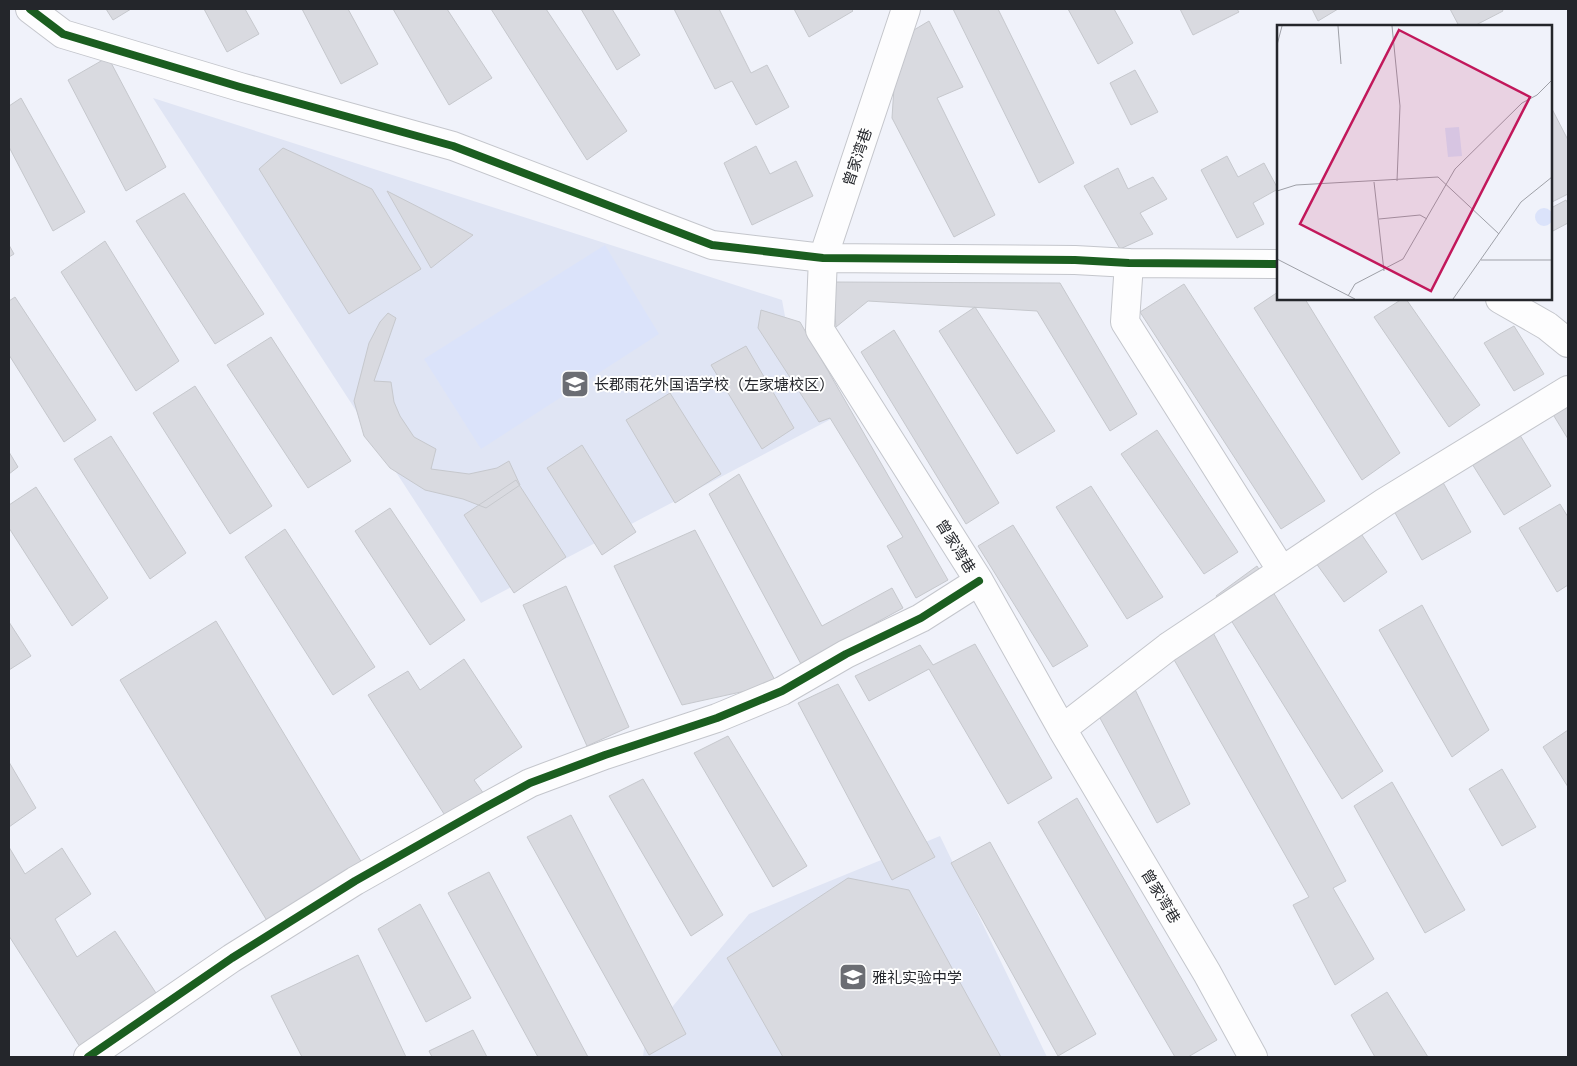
<svg xmlns="http://www.w3.org/2000/svg" width="1577" height="1066" viewBox="0 0 1577 1066" font-family="Manrope,'Noto Sans SC',sans-serif">
<rect width="100%" height="100%" fill="#f0f2fa"/>
<path fill="#e0e5f4" d="M153,98L782,300L791,349L833,418L481,603Z
M940,836L1047,1057H643L645,1040L749,914Z"/>
<path fill="#dbe3fa" d="M605,245L659,334L481,449L424,359Z"/>
<path fill="#d9dae0" stroke="#c6c8cd" d="M106,9H131L113,20Z
M204,9H245L259,34L227,52Z
M302,9H348L378,64L341,84Z
M393,9H447L492,78L449,105Z
M491,9H546L627,131L587,160Z
M581,9H612L640,55L617,70Z
M674,9H719L751,73L767,65L789,107L756,125L732,81L715,89Z
M794,9H851L853,11L809,37Z
M953,9H998L1074,163L1039,183Z
M1068,9H1114L1133,43L1098,64Z
M1180,9H1237L1239,12L1193,35Z
M1312,9H1338L1318,21Z
M1450,9H1502L1503,11L1474,26H1459Z
M929,21L963,87L937,98L995,215L954,237L892,118L897,40Z
M108,57L166,167L126,191L68,80Z
M1135,70L1158,112L1131,125L1110,83Z
M21,98L85,212L53,231L9,147V106Z
M1551,107L1568,140V194L1552,202L1551,199Z
M756,146L770,174L796,161L813,196L752,225L724,163Z
M283,148L372,189L421,269L349,314L259,169Z
M1227,156L1238,177L1264,163L1278,189L1253,203L1264,224L1237,238L1201,170Z
M1118,168L1128,189L1153,177L1167,199L1140,213L1153,234L1120,249L1084,186Z
M387,191L473,235L431,268Z
M184,193L264,314L215,344L136,221Z
M1566,200L1568,204V223L1551,232V208Z
M105,241L179,361L136,391L61,272Z
M9,245L14,254L9,257Z
M832,282L1060,283L1137,414L1110,431L1037,311L868,301L836,327Z
M1184,284L1325,501L1281,529L1140,312Z
M1278,292V299H1305L1400,453L1362,480L1254,308Z
M15,297L96,420L64,442L9,355V301Z
M1402,299H1406L1480,405L1449,427L1374,317Z
M975,307L1055,431L1017,454L939,331Z
M761,310L800,322L948,580L916,598L887,546L903,537L830,418L819,422L758,328Z
M388,313L396,318L374,381L391,382L394,402L400,416L414,437L436,449L431,469L469,474L497,468L509,461L520,485L486,508L463,499L425,490L390,468L364,436L354,401L369,343L380,322Z
M1514,326L1544,374L1514,391L1484,343Z
M894,330L999,503L966,524L861,352Z
M271,337L351,461L308,488L227,365Z
M746,346L794,428L762,449L711,365Z
M195,386L272,506L230,534L153,413Z
M1568,390V439L1546,403Z
M670,393L721,474L675,503L626,420Z
M1507,414L1551,486L1504,515L1459,443Z
M1157,430L1238,552L1204,574L1121,454Z
M111,436L186,553L150,579L74,459Z
M582,445L636,532L602,555L547,468Z
M9,452L18,467L9,474Z
M1432,463L1471,532L1422,560L1383,492Z
M739,474L822,626L892,588L903,608L801,664L709,494Z
M516,480L566,557L514,593L464,515Z
M1091,486L1163,597L1127,619L1056,507Z
M36,487L108,598L72,626L9,528V505Z
M1560,504L1568,517V585L1557,592L1519,528Z
M390,508L465,620L430,645L355,531Z
M1347,513L1387,572L1344,602L1300,541Z
M1013,525L1088,646L1053,667L978,546Z
M285,529L375,667L333,695L245,557Z
M695,530L777,684L682,705L614,566Z
M1257,566L1383,771L1342,799L1216,596Z
M566,586L629,727L587,746L523,605Z
M1422,605L1489,730L1452,757L1379,630Z
M1202,612L1346,881L1333,888L1374,959L1335,985L1293,905L1309,897L1160,635Z
M216,621L362,863L269,924L120,680Z
M9,622L31,656L9,670Z
M975,644L1052,778L1008,804L929,669L869,701L855,676L920,645L933,665Z
M464,659L522,747L474,780L484,794L446,817L368,695L408,671L420,690Z
M1129,677L1190,804L1157,823L1088,696Z
M838,684L935,857L892,880L798,703Z
M1568,730V787L1543,747Z
M728,736L807,866L773,887L694,753Z
M9,762L36,808L9,827Z
M1502,769L1536,827L1502,846L1469,789Z
M643,779L723,915L691,936L609,796Z
M1392,782L1465,910L1425,933L1354,806Z
M1077,798L1217,1040L1188,1057H1175L1038,822Z
M571,815L686,1034L649,1055L527,837Z
M990,842L1096,1034L1058,1056L951,863Z
M9,847L25,874L62,848L91,894L55,919L77,957L115,931L158,996L80,1047L9,936Z
M489,872L588,1057H538L448,893Z
M848,878L909,890L1001,1057H783L727,958Z
M420,904L471,998L426,1022L378,929Z
M358,955L406,1057H302L271,996Z
M1387,992L1428,1057H1375L1351,1015Z
M473,1030L487,1057H432L429,1051Z"/>
<g fill="none" stroke-linecap="round" stroke-linejoin="round">
<defs>
<path id="minor" d="M30,9L63,34L240,87L453,146L712,245L823,258L1075,260L1129,263L1278,264
M906,9L823,258L820,330L979,581L1062,729L1207,973L1253,1057
M1129,263L1125,322L1282,571
M1500,299L1547,326L1568,343
M1062,729L1168,647L1385,502L1568,390
M88,1057L232,958L355,881L484,808L530,783L605,755L717,718L782,691L846,654L921,618L979,581"/>
</defs>
<use href="#minor" stroke="#c4c6cc" stroke-width="30"/>
<use href="#minor" stroke="#fdfdfe" stroke-width="28"/>
<defs>
<path id="cycleway" d="M30,9L63,34L240,87L453,146L712,245L823,258L1075,260L1129,263L1278,264
M88,1057L232,958L355,881L484,808L530,783L605,755L717,718L782,691L846,654L921,618L979,581"/>
</defs>
<use href="#cycleway" stroke="#fefefe" stroke-width="11"/>
<use href="#cycleway" stroke="#1b5e20" stroke-width="8"/>
</g>
<defs>
<symbol id="school-square" viewBox="-11 -11 22 22"><rect x="-9" y="-9" width="18" height="18" rx="4" fill="#6b6d73" stroke="#fefefe"/><path d="M0-5L7-2L0 1L-7-2ZM-4 1L0 2.5L4 1V4Q0 6-4 4Z" fill="#fff"/></symbol>
</defs>
<g fill-rule="evenodd">
<use href="#school-square" x="559" y="368" width="32" height="32"/>
<use href="#school-square" x="837" y="961" width="32" height="32"/>
</g>
<g text-anchor="middle" dominant-baseline="central" stroke-width="4" stroke-linejoin="round" paint-order="stroke">
<g font-size="15" fill="#24262b" stroke="#fefefe">
<text transform="translate(857 157) rotate(-71)">曾家湾巷</text>
<text transform="translate(956 546) rotate(58)">曾家湾巷</text>
<text transform="translate(1161 896) rotate(59)">曾家湾巷</text>
</g>
<g font-size="15" fill="#24262b" stroke="#fefefe" text-anchor="start">
<text x="594" y="384">长郡雨花外国语学校（左家塘校区）</text>
<text x="872" y="977">雅礼实验中学</text>
</g>
</g>
<g transform="translate(1277 25)">
<rect width="275" height="275" fill="#f0f2fa"/>
<path d="M182,102L185,131L171,132L168,103ZM258 192a9 9 0 1 1 18 0a9 9 0 1 1-18 0Z" fill="#dbe3fa"/>
<path fill="none" stroke="#9ea0a7" stroke-width="1" d="M61,1L64,39M115,1L123,81L120,156M0,20L5,1M97,157L107,246M0,166L19,160L161,152L222,209M102,194L143,190L150,194M0,234L78,274M204,235H275M71,271L78,259L126,234L178,144L245,78L260,70L275,55M176,274L244,177L275,152"/>
<path fill="#c2185b" fill-opacity="0.15" stroke="#c2185b" stroke-width="2.5" d="M122,5L253,72L154,266L23,199Z"/>
<rect width="275" height="275" fill="none" stroke="#24262b" stroke-width="2.5"/>
</g>
<rect width="1577" height="1066" fill="none" stroke="#24262b" stroke-width="20"/>
</svg>
